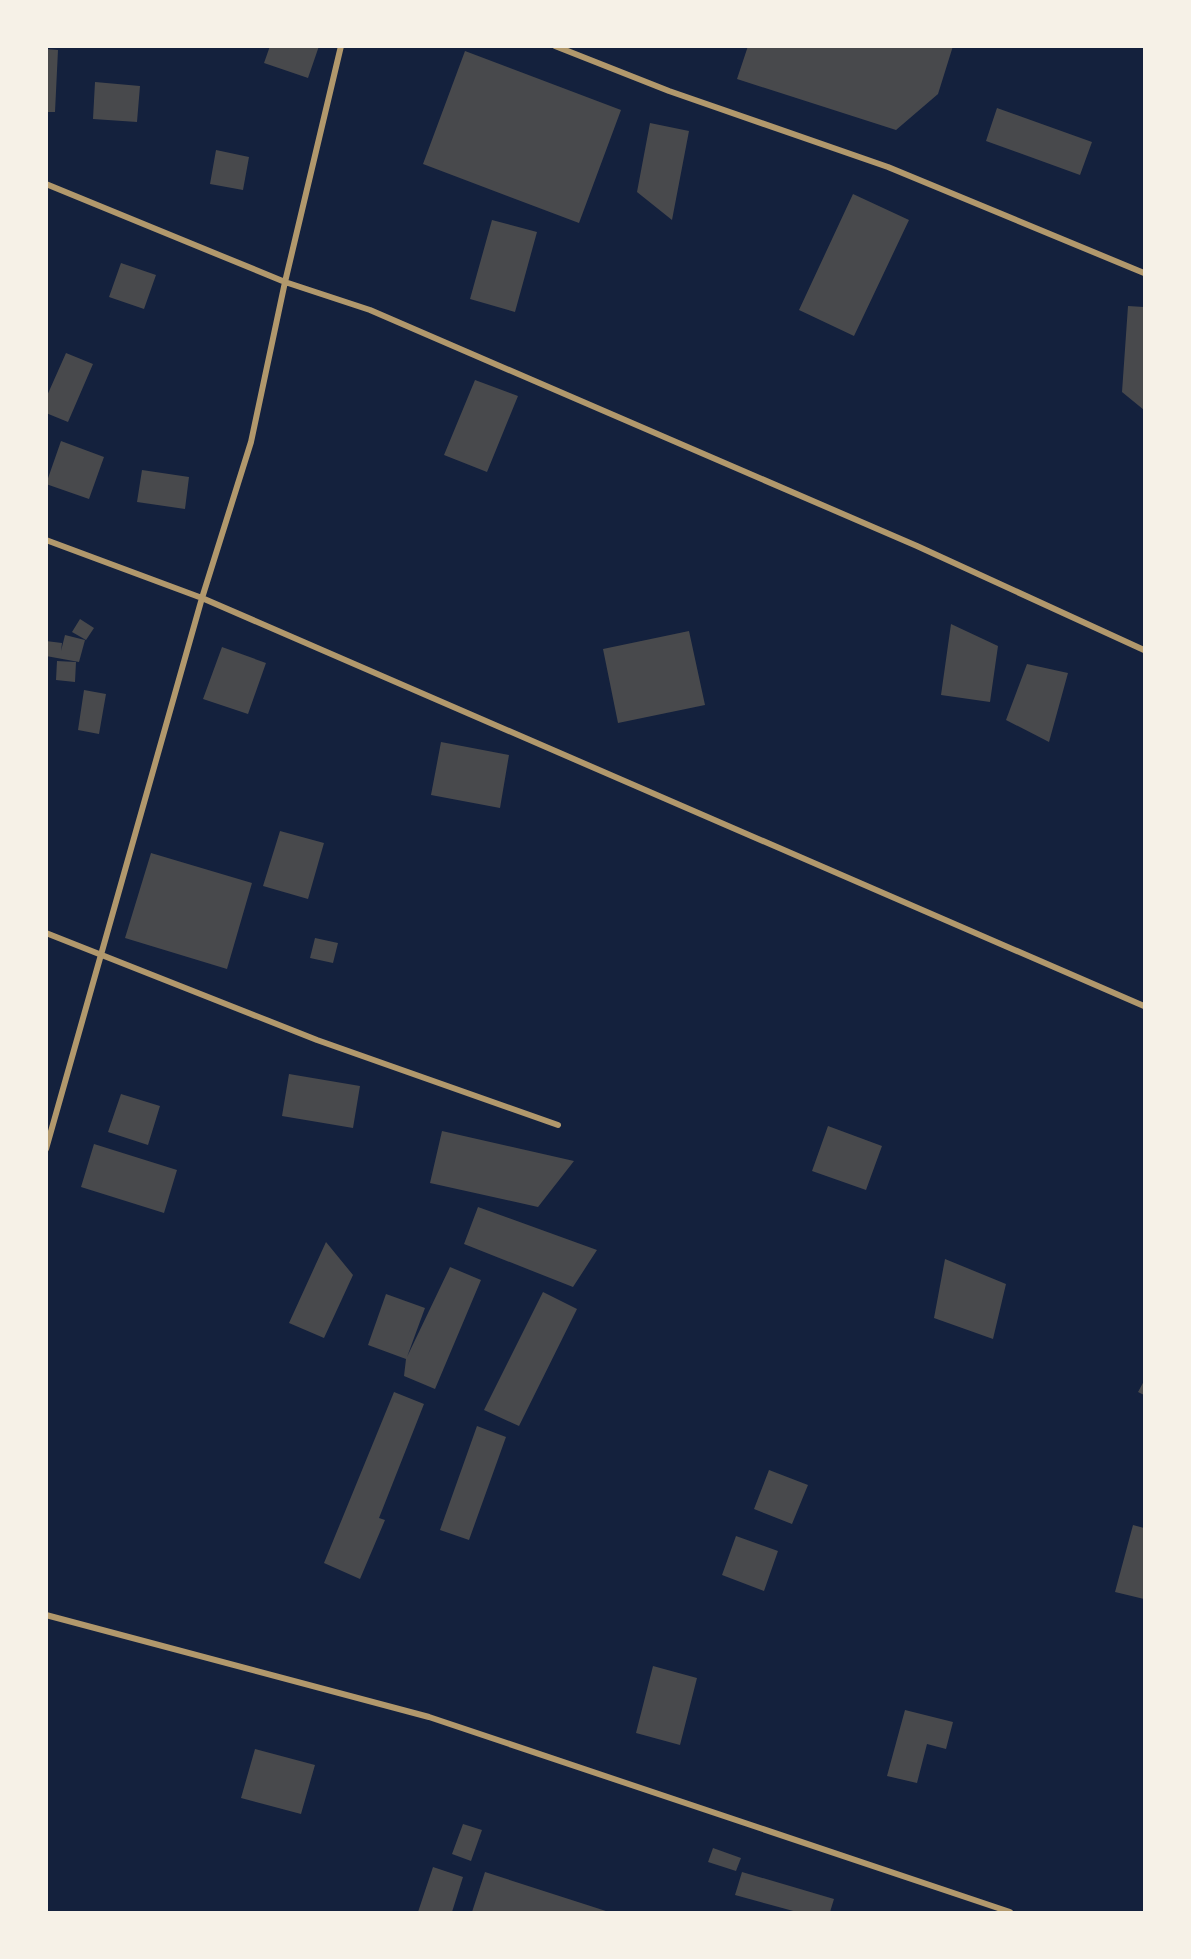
<svg xmlns="http://www.w3.org/2000/svg" width="1191" height="1959" viewBox="0 0 1191 1959" font-family="Quicksand,sans-serif">
<rect width="100%" height="100%" fill="#14213d"/>
<path fill="#48494c" d="M270,46H319L308,78L264,63Z
M748,46H953L938,94L896,130L737,79Z
M46,49L58,50L55,112H46Z
M465,51L621,110L579,223L423,164Z
M95,82L140,86L137,122L93,119Z
M997,108L1092,142L1080,175L986,141Z
M650,123L689,131L672,220L637,192Z
M216,150L249,157L243,190L210,184Z
M853,194L909,220L854,336L799,310Z
M492,220L537,232L515,312L470,299Z
M121,263L156,275L144,309L109,297Z
M1128,306L1144,307V410L1122,392Z
M66,353L93,364L68,422L46,413V398Z
M475,380L518,396L487,472L444,455Z
M61,441L104,457L89,499L46,484Z
M142,470L189,477L185,509L137,502Z
M80,619L94,628L86,640L72,632Z
M951,624L998,646L990,702L941,695Z
M689,631L705,705L618,723L603,649Z
M65,635L85,640L79,662L46,656V641L62,643L61,651Z
M222,647L266,663L248,714L203,699Z
M57,661L76,662L75,682L56,680Z
M1027,664L1068,673L1049,742L1006,720Z
M84,690L106,694L99,734L78,730Z
M441,742L509,755L500,808L431,795Z
M280,831L324,843L308,899L263,886Z
M151,853L252,883L227,969L125,938Z
M315,938L338,943L333,963L310,958Z
M289,1074L360,1086L353,1128L282,1116Z
M121,1094L160,1106L148,1145L108,1132Z
M828,1126L882,1146L866,1190L812,1171Z
M442,1131L574,1161L538,1207L430,1183Z
M94,1144L177,1170L164,1213L81,1187Z
M478,1207L597,1250L573,1287L464,1244Z
M326,1242L353,1275L324,1338L289,1323Z
M945,1259L1006,1284L993,1339L934,1318Z
M450,1267L481,1280L435,1389L404,1376L406,1359L368,1345L386,1294L425,1308L407,1357Z
M543,1292L577,1309L519,1426L484,1410Z
M1144,1381V1395L1138,1392Z
M394,1392L424,1404L379,1518L385,1520L360,1579L324,1563Z
M477,1426L506,1437L469,1540L440,1530Z
M769,1470L808,1485L792,1524L754,1509Z
M1133,1525L1144,1528V1599L1115,1592Z
M736,1536L778,1551L764,1591L722,1575Z
M653,1666L697,1678L680,1745L636,1733Z
M905,1710L953,1722L946,1749L927,1744L917,1783L887,1776Z
M255,1749L315,1765L301,1814L241,1798Z
M463,1824L482,1830L471,1861L452,1854Z
M713,1848L741,1858L736,1871L708,1862Z
M433,1867L463,1877L452,1912H418Z
M485,1872L609,1912H472Z
M742,1872L834,1899L830,1912H797L735,1895Z"/>
<g fill="none" stroke-linecap="round" stroke-linejoin="round">
<path stroke="#b1986c" stroke-width="6" d="M555,46L669,91L888,167L1144,273
M46,184L285,282L370,310L917,546L1144,650
M46,540L202,598L1144,1006
M46,933L317,1040L558,1125
M46,1149L202,598L251,442L285,282L341,46
M46,1615L429,1717L1010,1912"/>
</g>
<rect width="1191" height="1959" fill="none" stroke="#f6f1e7" stroke-width="96"/>
</svg>
